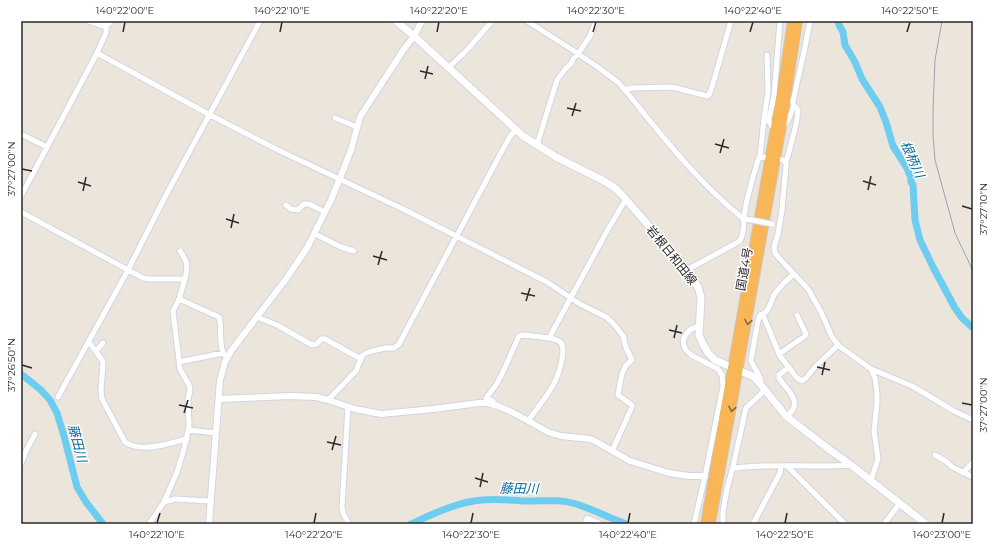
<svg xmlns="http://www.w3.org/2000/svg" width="994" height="545" viewBox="0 0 994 545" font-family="Montserrat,'Noto Sans JP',sans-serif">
<rect width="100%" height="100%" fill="#ece5db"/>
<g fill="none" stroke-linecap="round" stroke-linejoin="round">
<path stroke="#6ccdf0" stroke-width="7" d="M838,21L839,25L843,32L845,45L855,62L862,79L880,107L886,122L893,146L907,168L911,178V182L913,185L915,220L920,240L933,267L955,308L962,318L972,327H973
M21,374L41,390L50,400L57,413L64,436L77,487L86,502L103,524
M411,524C433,514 457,502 482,500C498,498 514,501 530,501C546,501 560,499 576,504C593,509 609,518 626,524"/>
<defs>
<path id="minor" d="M527,21L571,49L599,68L619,83L629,95C663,137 697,181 740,216L743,219L752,220
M97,53L210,115L278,150L405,210L547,282L580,304L606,317L612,322L624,337C623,346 629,352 632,360C630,362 626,364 625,367C620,375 620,386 618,395L632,405V407L612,451
M448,68L467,50L492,21
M625,90L632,88L672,87L707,96L709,95L712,87L731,21
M769,116V122L775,130
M764,117L770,115L774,96L780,21
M335,118L357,127
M782,126C790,121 790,114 794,106
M21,134L47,147
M537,145L557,80L566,68L571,64L573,59L578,54L590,36L596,21
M760,157L764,118L768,92L767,55
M776,159L783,160L786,163V166L782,210L778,234L774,247L775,253L779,258L808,289L821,312L832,337L839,346L871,369L912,386L954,411L973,420
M785,162L787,159L796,125L798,111C797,107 792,106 793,101L804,52L810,21
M21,196L97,53L106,33V26
M286,205L291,209L298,210L304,204H309L325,212
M21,212L143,278L148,279H185L179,299L173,311L180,369L189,385L190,390L188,399L189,426L184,449L177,472L164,502L149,524
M315,234L341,247L354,251
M180,251C188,262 188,266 185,279
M687,270L740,241C745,232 743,220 745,210C748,193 753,177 758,160L759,158L763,157L770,158
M179,299L219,317C223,329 217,349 227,358
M763,315L780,356L797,378L802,381L805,379L816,366L838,345
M257,317L277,325L312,345L317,344L321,339H325L361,359
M89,342L102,360L103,363L101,390L102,399L125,442C137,451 161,446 175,442C179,441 182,439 187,439
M96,351L103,343
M779,354L805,336L806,334L797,315
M179,362L223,353
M761,384C762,376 753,368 751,360L758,321L760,315C769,313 771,302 774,295C779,287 787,280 794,274
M58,397L128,270L165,197L260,21
M328,400L356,371L362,356L366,353L372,351L385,348H394L399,344L503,149L511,135L516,130
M491,404L493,401L486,398L496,385L502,374L519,336L524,335L549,338L607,231L626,199
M348,407L342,507L343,513L349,524
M787,417C789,414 792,412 793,409C799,397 784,387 779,378V375L789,367
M528,421C543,400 558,385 562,359C563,354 564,347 561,343C559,340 554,339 550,338
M188,430L216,433
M935,455L947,462L952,467L973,477
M21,464L26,451L35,434
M787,466L845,524
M733,467L736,468C775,463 813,468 851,465
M963,473L973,462
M871,480L878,459L874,431L877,403V393L875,378L871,369
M164,502L175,499L210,501
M585,524L587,518L601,524
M694,524L705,476L723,386L722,375L718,369L691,355C677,344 684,330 699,326
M723,524V512L727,489L733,467L746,408L765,390
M753,524L780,473L781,466
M884,524L900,503"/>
<path id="tertiary" d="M90,21L98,24L106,26L111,21
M219,399L290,396L316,397L328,400L355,409L381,414L433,409L479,403H487L498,406L514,413L548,432L561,436L590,439L595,441L630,461L669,473L688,476H705
M209,524L220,380L225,362L231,351L286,279L307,248L331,200L344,168L351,150L360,117L367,106L404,49L414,36L422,21"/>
<path id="secondary" d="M396,21L414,36L523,136L556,157L604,181L615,188L623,196L687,270L698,287L701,297L699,335L702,342L708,353L715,360L752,376L757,380L786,416L830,450L851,465L926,524"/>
<path id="trunk" d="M705,524L732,368L782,88L792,21
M711,524L782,126L798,21"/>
</defs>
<use href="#minor" stroke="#d1d4e3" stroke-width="7"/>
<use href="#tertiary" stroke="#d1d4e3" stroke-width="8"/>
<use href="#secondary" stroke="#d1d4e3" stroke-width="9"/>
<use href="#trunk" stroke="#c8c8c8" stroke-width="10"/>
<use href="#minor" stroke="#fff" stroke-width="5"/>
<use href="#tertiary" stroke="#fff" stroke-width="6"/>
<use href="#secondary" stroke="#fff" stroke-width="7"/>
<use href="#trunk" stroke="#f8b656" stroke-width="8"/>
<path stroke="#9ea1b4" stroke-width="1" d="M942,21L935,60L933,110V136L935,160L955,233L973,271"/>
<defs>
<path id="minor-bridge" d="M752,220L772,224"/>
</defs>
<use href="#minor-bridge" stroke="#d1d4e3" stroke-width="7" stroke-linecap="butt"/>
<use href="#minor-bridge" stroke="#fff" stroke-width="5"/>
</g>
<defs><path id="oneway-chevron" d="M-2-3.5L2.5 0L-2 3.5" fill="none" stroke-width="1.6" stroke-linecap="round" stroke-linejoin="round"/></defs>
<g stroke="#87693e">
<use href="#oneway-chevron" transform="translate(748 322) rotate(100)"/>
<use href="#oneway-chevron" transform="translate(732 409) rotate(100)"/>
</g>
<path fill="none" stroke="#2a2a2a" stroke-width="1.5" d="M123,32L125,22M280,32L282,22M437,32L439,22M593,32L596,22M750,32L753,22M907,32L910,22M420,71L433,74M425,79L428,66M567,108L581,111M572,116L576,103M715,144L729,148M720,153L724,139M22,169L32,171M863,181L876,185M78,182L91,186M868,190L871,176M83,191L86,177M962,206L972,209M226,219L239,223M231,228L234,214M373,256L387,260M378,265L382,251M521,293L535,296M526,301L530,288M669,330L682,333M674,338L677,325M22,365L32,368M817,367L830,370M822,375L825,362M962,403L972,405M179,405L193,408M184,413L188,400M327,442L341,445M332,450L336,436M475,478L488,482M480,487L483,473M157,523L160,513M314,523L316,513M471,523L473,513M628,523L630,513M785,523L787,513M942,523L944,513"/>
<g text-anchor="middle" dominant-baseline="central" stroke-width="3" stroke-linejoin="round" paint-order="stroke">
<g font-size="12" fill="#2a2a2a" stroke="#fff">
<text transform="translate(672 255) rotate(51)">岩根日和田線</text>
<text transform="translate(744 269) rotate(-80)">国道4号</text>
</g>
<g font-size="13" font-style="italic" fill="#0c6b9c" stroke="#fff">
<text transform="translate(913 159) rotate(66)">根柄川</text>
<text transform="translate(78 443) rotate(75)">藤田川</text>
<text transform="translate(519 488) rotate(1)">藤田川</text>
</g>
</g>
<rect width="994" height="545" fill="none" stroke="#ffffff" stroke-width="44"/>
<rect x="22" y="22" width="950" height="501" fill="none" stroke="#2a2a2a" stroke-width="1.5"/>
<g font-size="10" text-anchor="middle" fill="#2a2a2a">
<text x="125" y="14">140°22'00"E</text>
<text x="282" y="14">140°22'10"E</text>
<text x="439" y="14">140°22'20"E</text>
<text x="596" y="14">140°22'30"E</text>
<text x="753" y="14">140°22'40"E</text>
<text x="910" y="14">140°22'50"E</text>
<text transform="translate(11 169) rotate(-90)" y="4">37°27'00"N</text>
<text transform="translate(983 209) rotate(-90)" y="4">37°27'10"N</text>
<text transform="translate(11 365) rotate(-90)" y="4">37°26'50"N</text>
<text transform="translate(983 405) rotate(-90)" y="4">37°27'00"N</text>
<text x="157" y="538">140°22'10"E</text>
<text x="314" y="538">140°22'20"E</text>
<text x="471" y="538">140°22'30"E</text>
<text x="628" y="538">140°22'40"E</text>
<text x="785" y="538">140°22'50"E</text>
<text x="942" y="538">140°23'00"E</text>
</g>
</svg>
